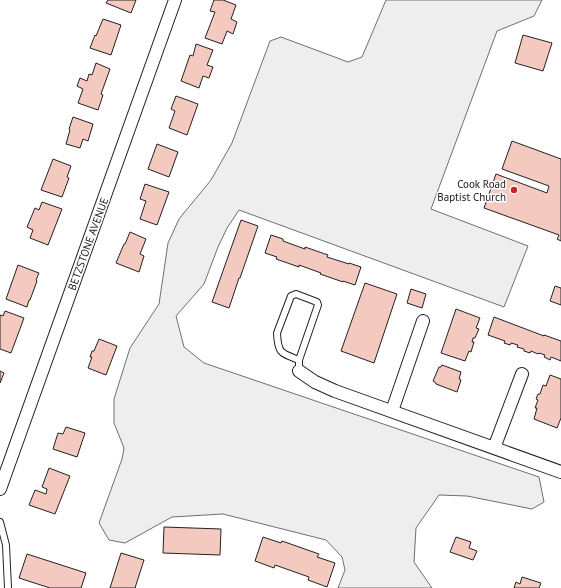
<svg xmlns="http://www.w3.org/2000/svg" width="561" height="588" viewBox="0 0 561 588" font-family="'PT Sans',sans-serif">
<rect width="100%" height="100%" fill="#fff"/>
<path fill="#eee" stroke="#6f6f6f" d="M386,0H542L534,16L497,31L431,209L528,246L504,307L239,210L227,228L218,247L204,284L176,316L184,347L204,363L539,477L544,502L532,509L467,496L439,495L416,528L414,562L432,588H338L345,570L342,557L326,540L223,514L172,517L125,543L109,540L99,523L122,459L124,448L114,423V399L130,348L159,304L168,243L179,219L211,180L232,143L270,41L281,37L348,62L362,57Z"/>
<path fill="#f3c9c0" stroke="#222" d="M108,0H136L131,13L106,3Z
M214,0H223L236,5L231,19L237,22L233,34L227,31L222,44L205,38L215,12L210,11Z
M103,19L121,25L111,55L90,48L95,35L96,36Z
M523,35L552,43L543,71L515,63Z
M196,44L213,50L207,65L213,67L209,78L203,76L199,88L181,81L190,55L193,56Z
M96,63L110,69L101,94L103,95L98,110L78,103L83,89L77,86L80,78L87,81L89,74L92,75Z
M176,96L198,104L187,135L169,128L175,111L171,109Z
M73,117L93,124L88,141L83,139L80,148L66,144L70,130L69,129Z
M512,141L561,159V241L557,239L559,235L484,208L496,174L547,193L549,186L502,169Z
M157,144L178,152L169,177L148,169Z
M53,159L71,166L67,177L69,178L62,197L41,190Z
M145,184L169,192L157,225L140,219L146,201L140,199Z
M42,202L62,209L48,245L30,238L33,230L27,227L35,208L39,210Z
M241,220L258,226L240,278H239L229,308L212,302Z
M130,232L146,239L140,254L144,256L139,272L116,263L124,244H125Z
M271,235L283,239V241L305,249V247L328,255L327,257L349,264V263L361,267L355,285L343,281V282L320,274L321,273L299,265V267L276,259L277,257L265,253Z
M18,265L39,273L36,280L37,281L30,300H29L27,307L6,299Z
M365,283L397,294L374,363L341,351Z
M555,286L561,288V305L550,301Z
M411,289L426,294L422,308L407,303Z
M456,309L480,318L476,328L479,329L475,338H473L472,342H474L471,352L469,351L465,361L441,353Z
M5,311L24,318L11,353L0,349V315L3,316Z
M494,317L544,336V335L561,341V361L551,357L550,360L544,357L545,355L539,353L538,354L531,351L530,353L524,351V349L517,347L518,345L511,343L510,345L504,343L505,341L488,335Z
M99,339L117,346L106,375L88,368L92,357H90L92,351H94Z
M442,365L461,372L459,379L461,380L457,392L436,384V383L433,381L439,367H441Z
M0,371L4,373L0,383Z
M550,375L561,379V418L557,428L534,419L537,408H535L538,400L536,399L538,394H540L543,385L546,386Z
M66,427L85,433L77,457L53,449L58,433L63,434Z
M49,468L70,476L55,514L29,505L35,490L46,494L47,489L42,487Z
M164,527L221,529L220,555L163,553Z
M263,537L281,543L282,541L319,554L317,557L335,563L327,587L308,580L309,577L275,565L274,568L255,561Z
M456,537L471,542L469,548L477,551L473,560L450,552Z
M121,553L144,560L135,588H110Z
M27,554L86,573L81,588H50L19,578Z
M522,577L541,583L539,588H514L516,582L520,584Z"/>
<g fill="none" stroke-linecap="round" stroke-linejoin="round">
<defs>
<path id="lane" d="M299,371V360L318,305L317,302L296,294L291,296L277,333C278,354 281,353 299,360
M0,522L6,545L8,588"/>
<path id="street" d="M299,371L315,382L335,391L561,472
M392,411L423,321
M494,448L522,374
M0,489L175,0"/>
</defs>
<use href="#lane" stroke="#222" stroke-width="8"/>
<use href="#street" stroke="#222" stroke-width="14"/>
<use href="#lane" stroke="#fff" stroke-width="6"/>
<use href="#street" stroke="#fff" stroke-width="12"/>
</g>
<circle fill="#c62828" stroke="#fff" stroke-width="1.5" cx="514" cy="190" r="4"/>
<g text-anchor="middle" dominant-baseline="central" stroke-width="3" stroke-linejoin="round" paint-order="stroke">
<g font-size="11" fill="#222" stroke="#fff" text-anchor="end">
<text x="506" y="184">Cook Road<tspan x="506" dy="13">Baptist Church</tspan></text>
</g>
<g font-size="11" fill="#222" stroke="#fff">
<text transform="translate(88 244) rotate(-70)">BETZSTONE AVENUE</text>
</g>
</g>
</svg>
